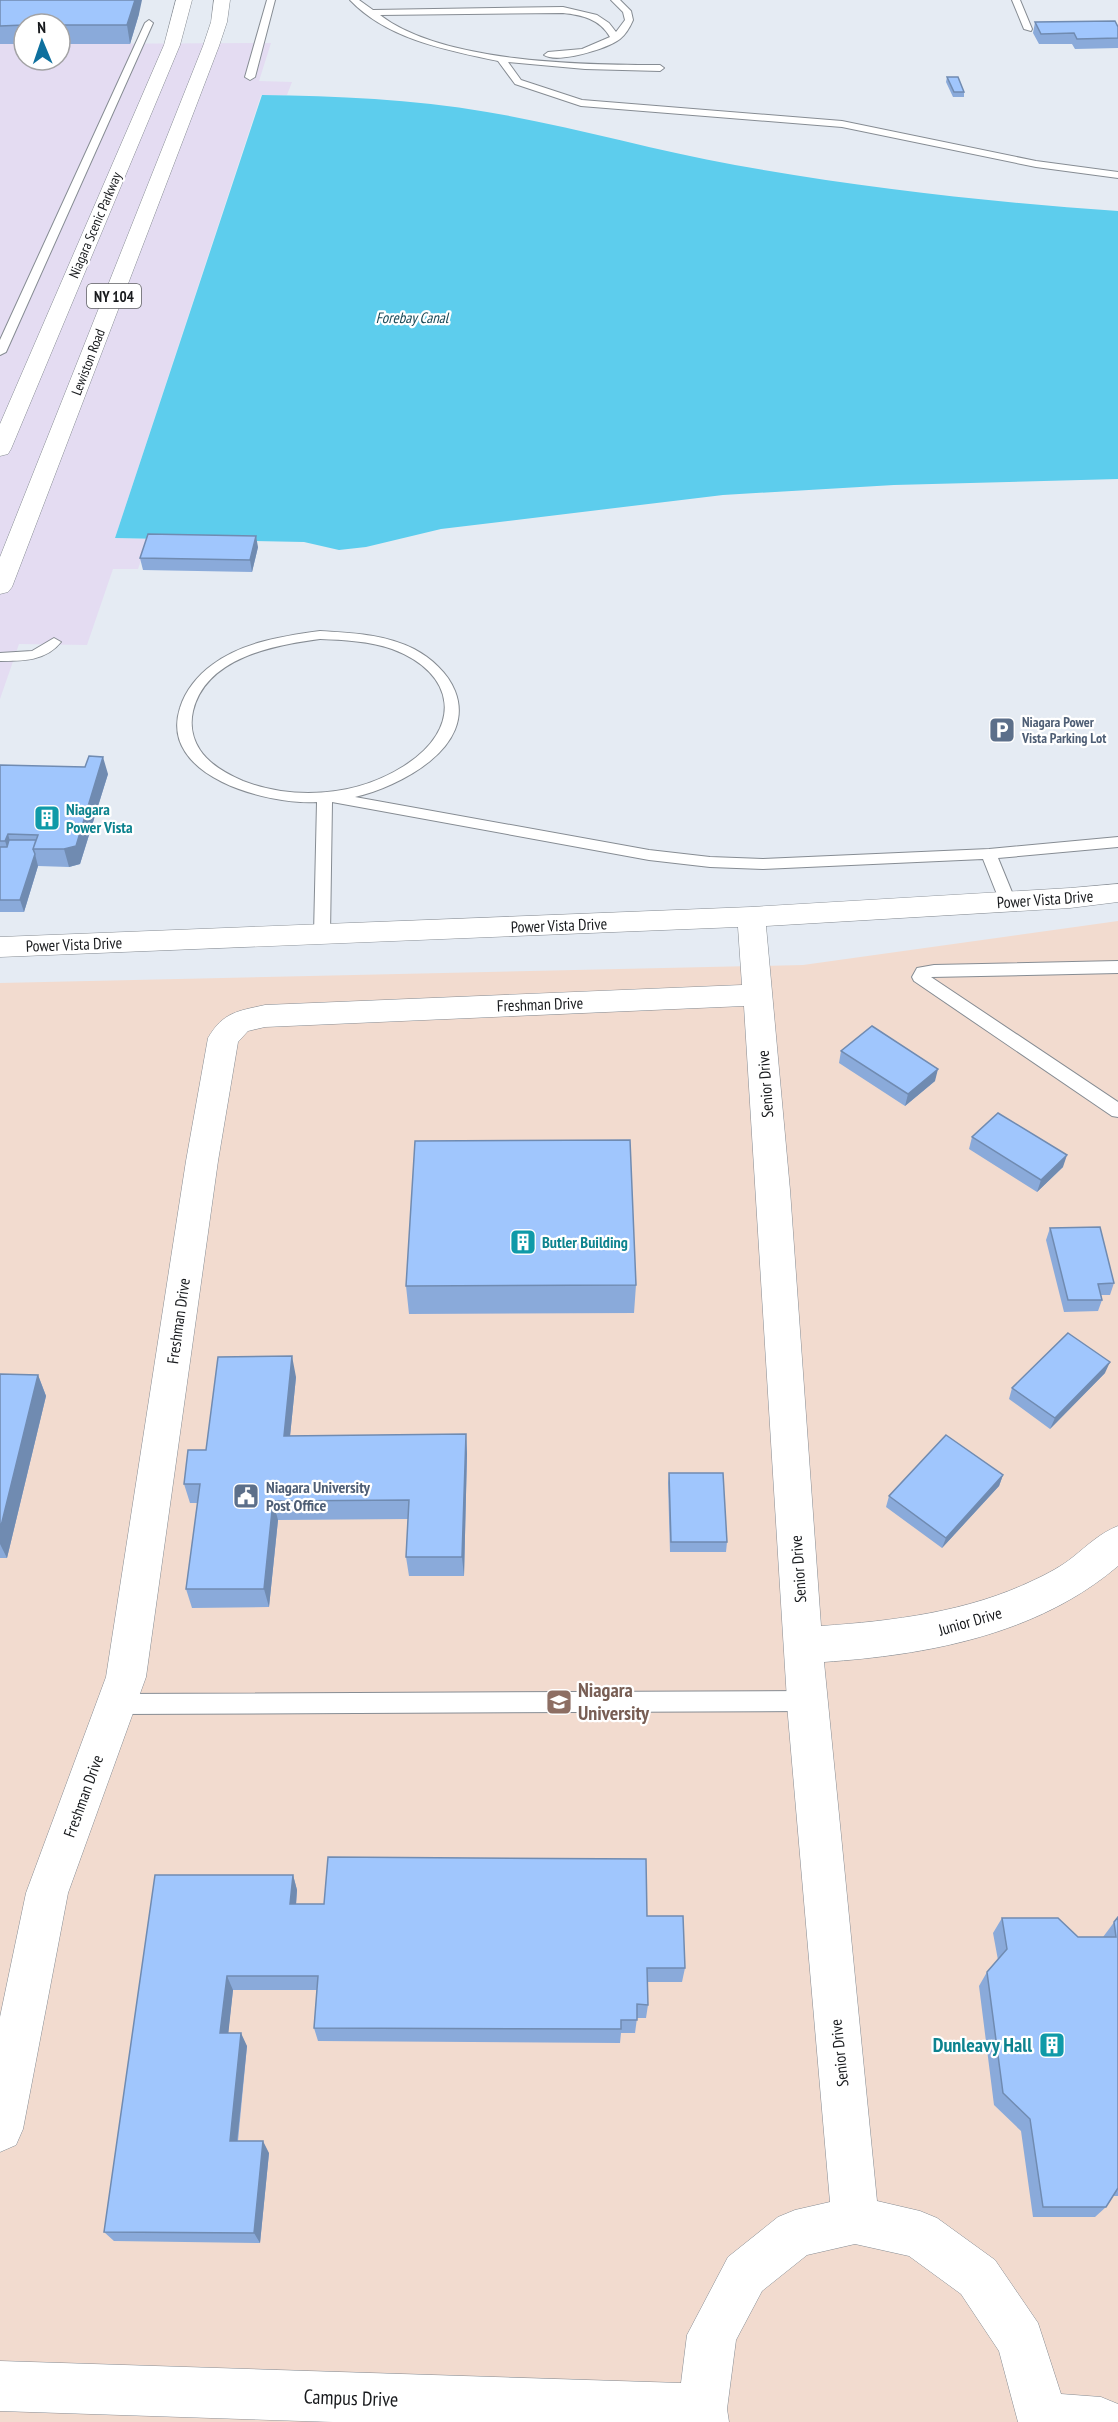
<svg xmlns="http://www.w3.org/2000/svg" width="1118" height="2422" viewBox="0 0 1118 2422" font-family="'PT Sans Narrow',sans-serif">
<rect width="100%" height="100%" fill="#e5ebf3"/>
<path fill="#e4dcf2" d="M271,43L259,81L292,82L287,95H261L115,538L148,539L138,569H113L87,645L19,644L0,699V44H24V60H60V44Z"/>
<path fill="#f2dbcf" d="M1118,921V2422H0V983L803,965Z"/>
<path fill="#5dcded" d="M262,95C337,96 412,99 487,112C571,126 652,150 735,165C862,188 990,202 1118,211V479L894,485L723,495L441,529L366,547L339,550L304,542L115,538Z"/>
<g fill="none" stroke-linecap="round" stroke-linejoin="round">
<defs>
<path id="lane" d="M267,0H275L255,77L250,80L245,77Z
M350,0H359L373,10L563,7L597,15L609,23L616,32L625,20L623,12L611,0H620L631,11L633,20C630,27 626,34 620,39C607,49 557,64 544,55L548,52L582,49L610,37C600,19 582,15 563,13L380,15C442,63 583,65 660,65L664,68L660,71L585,69L508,62L521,80L582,100L842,121L1036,161L1118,172V178L1036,167L842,127L581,106L515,84L498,61C446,50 387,39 350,0Z
M1012,0H1020L1032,29L1031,31L1024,29Z
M149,20L153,23L6,352L0,355V340L145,23Z
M320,631C351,633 385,634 414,649C431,658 448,673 455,691C477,747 399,787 355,797L649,850L710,857L763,859L989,849L1118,837V847L998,858L1016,902L1008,907L1000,902L983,859L763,869L710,867L649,860L332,802L330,934L328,938H316L314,934L317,802C269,805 158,777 180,708C185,691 198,675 212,665C242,642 284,636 320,631ZM320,639C344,640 369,641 392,649C457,673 463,729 404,766C357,796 295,801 243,781C227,774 210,765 200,750C192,738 190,724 193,711C206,657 275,645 320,639Z
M54,638L61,642C46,661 23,661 0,661V653L32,651Z
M1118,961V973L931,977L1118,1102V1117L1112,1116L914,981L912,977L917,968L934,965Z
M807,1691L815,1694L818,1701L815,1708L807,1711L117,1714L109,1711L106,1704L109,1697L117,1694Z"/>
<path id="street" d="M1118,884V902L1070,908L766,926L790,1190L821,1626C893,1621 968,1612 1034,1580C1047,1574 1062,1566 1073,1557C1088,1545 1100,1533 1118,1526V1566C1037,1635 927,1655 824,1662L877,2201L920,2211L937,2218L995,2260L1038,2323L1061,2394L1101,2397L1118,2404V2422H1018L999,2351L961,2294L909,2256L855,2244L807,2255L762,2291L736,2340L727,2409L729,2422H333L0,2411V2361L681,2383L687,2335L728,2257L778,2217L795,2210L830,2202L788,1716L744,1006L265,1027L248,1031L238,1042L218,1161L146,1677L68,1893L23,2129L16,2145L0,2152V2017L26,1893L106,1677L186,1161L208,1038C223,1012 238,1011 265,1005L742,985L738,927L0,957V937L751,907L1070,888Z"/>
<path id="secondary" d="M176,0H192L180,45L11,449L8,454L0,456V424L164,45Z"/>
<path id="primary" d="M214,0H230L227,22L219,46L12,587L8,592L0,594V557L203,46L211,22Z"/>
</defs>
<use href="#lane" stroke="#868c93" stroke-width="2"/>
<use href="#street" stroke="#868c93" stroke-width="1"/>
<use href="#secondary" stroke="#868c93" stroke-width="1"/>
<use href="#primary" stroke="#868c93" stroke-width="1"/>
<use href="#lane" fill="#fff" fill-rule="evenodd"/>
<use href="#street" fill="#fff" fill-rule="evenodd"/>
<use href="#secondary" fill="#fff" fill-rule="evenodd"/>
<use href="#primary" fill="#fff" fill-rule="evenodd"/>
</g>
<path fill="#8aaada" d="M0,0L139,14L130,44H60V24H24V44H0Z
M1035,22L1118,27V48L1075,49L1072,44H1039L1033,33Z
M947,77L964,92V97H953L946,82Z
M258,547L252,572L143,570L140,558Z
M0,765L108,774L80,864L69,867L38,866L24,912H0Z
M841,1051L935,1081L905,1106L839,1063Z
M972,1137L1063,1167L1037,1192L969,1149Z
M1050,1228L1114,1283L1110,1295H1101L1102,1300L1098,1311L1064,1312L1046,1240Z
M636,1285L634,1313L409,1314L406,1286Z
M1105,1373L1050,1429L1009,1399L1012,1388Z
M0,1374L38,1375L46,1396L7,1558H0Z
M296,1377L290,1436L466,1434L467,1454L464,1576H409L406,1557L408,1519L278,1520L269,1607L192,1608L186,1589L198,1503H190L184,1484L206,1450Z
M669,1473L727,1542L726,1552H670L668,1483Z
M1003,1475L999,1486L942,1548L886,1507L889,1496Z
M155,1875H293L297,1890L296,1904L647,1916L685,1968L682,1982H647L648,2005L646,2018H637L635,2033H621L620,2043L318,2041L314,2028L317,1990H233L228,2033L247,2046L238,2141L269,2153L260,2243L114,2241L104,2232Z
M1118,1917V2196H1113L1106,2207L1095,2217H1033L1021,2131L994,2105L979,1986L987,1972L998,1960L993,1933L1002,1918L1078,1937H1103Z"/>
<path fill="#708bb1" d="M135,0H142L139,14L130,44L127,25Z
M256,536L258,547L252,572L250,560Z
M103,757L108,774L80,864L69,867L64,849Z
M8,834L13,852L11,859L5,841Z
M35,854L38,866L24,912L20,900Z
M938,1069L935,1081L905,1106L908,1094Z
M1067,1155L1063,1167L1037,1192L1041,1180Z
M292,1356L296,1377L288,1456L284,1436Z
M1110,1362L1105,1373L1050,1429L1055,1418Z
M38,1375L46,1396L7,1558L0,1544V1530Z
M466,1434L467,1454L464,1576L462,1557Z
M1003,1475L999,1486L942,1548L946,1538Z
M273,1501L278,1520L269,1607L264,1589Z
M293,1875L297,1890L295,1919L290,1904Z
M227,1976L233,1990L227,2046L220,2033Z
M241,2033L247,2046L236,2152L230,2141Z
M263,2141L269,2153L260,2243L254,2233Z"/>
<path fill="#a0c6fd" stroke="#708bb1" stroke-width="1.5" d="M0,0H135L127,25H60V24H24V25L0,26Z
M1115,21L1118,27V38L1077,39L1074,33L1041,34L1035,22Z
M947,77H958L964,92H954Z
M148,534L256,536L250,560L140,558Z
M89,756L103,757L76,846L64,849H33L38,835L8,834L5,841H0V765L85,767Z
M9,840H36L33,849L35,854L20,900H0V847H7Z
M872,1026L938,1069L908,1094L841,1051Z
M998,1113L1067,1155L1041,1180L972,1137Z
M630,1140L636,1285L406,1286L415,1141Z
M1100,1227L1114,1283L1098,1284L1102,1300H1068L1050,1228Z
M1068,1333L1110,1362L1055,1418L1012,1388Z
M292,1356L284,1436L466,1434L462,1557H406L409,1500L273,1501L264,1589H186L200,1484H184L188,1450H206L218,1357Z
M0,1374L38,1375L0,1530Z
M946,1435L1003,1475L946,1538L889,1496Z
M669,1473H723L727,1542H671Z
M328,1857L646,1859L647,1916H683L685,1968H647L648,2005L637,2004V2020H621V2029L314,2028L318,1976H227L220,2033H241L230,2141H263L254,2233L104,2232L155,1875H293L290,1904H324Z
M1118,1917V2188L1106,2207H1043L1030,2119L1003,2093L987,1972L1007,1949L1002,1918H1058L1078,1937H1116L1114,1922Z"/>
<defs>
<symbol id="parking-square" viewBox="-11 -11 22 22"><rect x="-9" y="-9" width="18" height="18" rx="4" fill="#5c6f8a" stroke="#fff"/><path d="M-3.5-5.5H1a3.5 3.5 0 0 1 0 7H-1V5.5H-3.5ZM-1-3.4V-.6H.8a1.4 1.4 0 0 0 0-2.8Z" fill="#fff"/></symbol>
<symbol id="building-square" viewBox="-11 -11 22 22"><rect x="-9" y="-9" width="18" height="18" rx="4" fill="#0f9aa8" stroke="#fff"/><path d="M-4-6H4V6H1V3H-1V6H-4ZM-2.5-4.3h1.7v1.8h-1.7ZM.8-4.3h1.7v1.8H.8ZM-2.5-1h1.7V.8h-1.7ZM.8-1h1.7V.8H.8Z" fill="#fff"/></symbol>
<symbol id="civic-square" viewBox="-11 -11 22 22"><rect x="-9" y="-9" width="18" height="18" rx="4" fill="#5c6f8a" stroke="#fff"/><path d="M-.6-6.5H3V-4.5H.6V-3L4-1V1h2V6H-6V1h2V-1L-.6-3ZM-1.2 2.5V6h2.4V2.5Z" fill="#fff"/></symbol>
<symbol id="university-square" viewBox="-11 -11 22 22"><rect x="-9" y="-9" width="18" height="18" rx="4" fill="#8d6e63" stroke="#fff"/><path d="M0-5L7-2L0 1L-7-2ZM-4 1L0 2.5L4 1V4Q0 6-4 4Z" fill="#fff"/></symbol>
</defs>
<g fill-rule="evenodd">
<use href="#parking-square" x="987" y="715" width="30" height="30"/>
<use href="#building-square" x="32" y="803" width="30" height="30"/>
<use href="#building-square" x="508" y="1227" width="30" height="30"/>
<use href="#civic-square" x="231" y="1481" width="30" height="30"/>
<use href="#university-square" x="544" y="1687" width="30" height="30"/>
<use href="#building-square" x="1037" y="2030" width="30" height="30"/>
</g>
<g text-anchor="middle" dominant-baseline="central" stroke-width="4.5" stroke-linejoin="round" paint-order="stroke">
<g font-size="14" fill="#181a1d" stroke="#fff">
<text transform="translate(95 225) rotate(-67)">Niagara Scenic Parkway</text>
<text transform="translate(88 362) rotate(-69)">Lewiston Road</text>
</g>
<g font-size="14" font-weight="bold" fill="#4e5e75" stroke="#fff" text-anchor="start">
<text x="1022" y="722">Niagara Power<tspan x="1022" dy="16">Vista Parking Lot</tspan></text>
</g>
<rect fill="#fff" stroke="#5d5f61" stroke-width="1.5" x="87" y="284" width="54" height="24" rx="4.5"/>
<g font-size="15" font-weight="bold" fill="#181a1d">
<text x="114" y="296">NY 104</text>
</g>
<g font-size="15" font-style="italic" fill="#174856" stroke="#fff">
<text x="412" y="317">Forebay Canal</text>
</g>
<g font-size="16" font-weight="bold" fill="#0d838f" stroke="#fff" text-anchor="start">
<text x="66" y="809">Niagara<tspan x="66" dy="18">Power Vista</tspan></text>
<text x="542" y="1242">Butler Building</text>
</g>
<g font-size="16" fill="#181a1d" stroke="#fff">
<text transform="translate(1045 899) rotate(-4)">Power Vista Drive</text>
<text transform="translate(559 925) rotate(-2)">Power Vista Drive</text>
<text transform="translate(74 944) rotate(-2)">Power Vista Drive</text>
<text transform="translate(540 1004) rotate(-2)">Freshman Drive</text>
<text transform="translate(765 1084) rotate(-94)">Senior Drive</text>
<text transform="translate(178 1321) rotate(-82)">Freshman Drive</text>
<text transform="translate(798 1569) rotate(-94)">Senior Drive</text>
<text transform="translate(970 1621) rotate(-16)">Junior Drive</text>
<text transform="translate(83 1796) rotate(-70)">Freshman Drive</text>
<text transform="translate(839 2053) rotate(-96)">Senior Drive</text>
</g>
<g font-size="16" font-weight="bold" fill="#4e5e75" stroke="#fff" text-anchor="start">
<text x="266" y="1487">Niagara University<tspan x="266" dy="18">Post Office</tspan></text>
</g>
<g font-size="20" font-weight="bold" fill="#785e54" stroke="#fff" text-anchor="start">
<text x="578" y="1690">Niagara<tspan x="578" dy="23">University</tspan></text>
</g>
<g font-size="20" font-weight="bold" fill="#0d838f" stroke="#fff" text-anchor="end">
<text x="1032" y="2045">Dunleavy Hall</text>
</g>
<g font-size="20" fill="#181a1d" stroke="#fff">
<text transform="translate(351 2398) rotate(2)">Campus Drive</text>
</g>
</g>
<g transform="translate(42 42) rotate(358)"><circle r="28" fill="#ffffff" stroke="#a3a3a5" stroke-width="1.5"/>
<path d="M0-4.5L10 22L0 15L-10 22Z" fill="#0e709e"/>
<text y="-9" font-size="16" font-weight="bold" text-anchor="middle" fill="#181a1d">N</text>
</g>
</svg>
